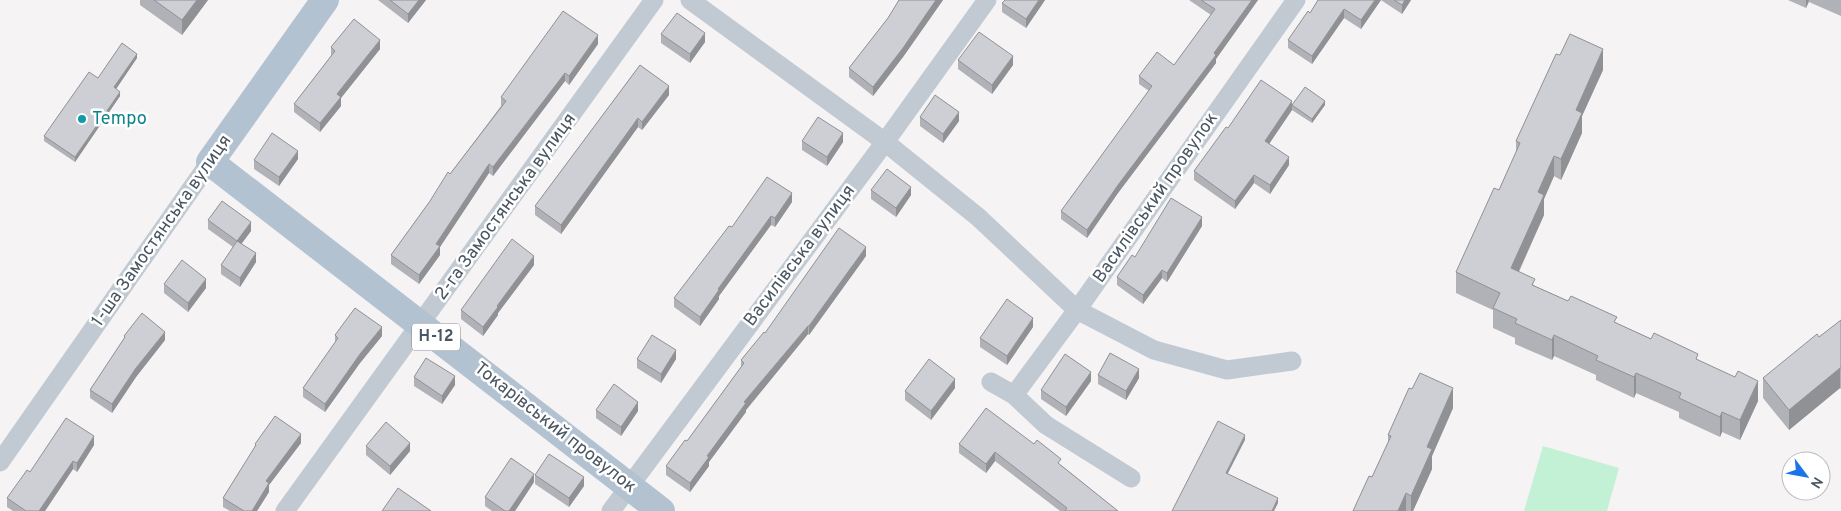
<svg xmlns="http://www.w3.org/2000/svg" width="1841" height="511" viewBox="0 0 1841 511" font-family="Overpass,sans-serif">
<rect width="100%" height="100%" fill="#f5f3f3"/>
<path fill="#c3f1d5" d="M1543,446L1619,468L1607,511H1524Z"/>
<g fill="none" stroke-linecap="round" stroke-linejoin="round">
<path stroke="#c1cad2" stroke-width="19" d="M690,0L885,142L978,217L1077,310L1154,350L1227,370L1292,361
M991,382L1014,395L1046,425L1131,478
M1014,395L1077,310L1296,0
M0,462L210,162
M285,511L654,0
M611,511L885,142L987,0"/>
<path stroke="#b3c2d1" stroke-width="28" d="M325,0L210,162L661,511"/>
</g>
<path fill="#b0b2b7" d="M140,0H208L182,35L140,5Z
M378,0H426L408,23Z
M899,0H943L903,57L873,96L849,77V68L888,18Z
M1005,0H1045L1026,28L1002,12V3Z
M1189,0H1258L1216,59V63L1118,193L1087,238L1061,219V211L1149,91L1139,84V76L1174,65L1211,15Z
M1318,0H1381L1361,29L1344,18L1312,64L1288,48V40L1310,13Z
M1381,0H1411L1402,14Z
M1788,0H1841V16L1809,2L1806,8Z
M661,34L705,42L690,63L661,43Z
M598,44L569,85L565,81L493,176L489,173L440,247V255L419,284L391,264V255L450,174L501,106V97Z
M331,47L380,49L341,98V106L320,132L294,112V104L331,56Z
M137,58L116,89L120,96L75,162L44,141V136L98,78Z
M958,60L1013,65L992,94L958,69Z
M640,65L669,95L642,130L638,127L561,234L535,215V206Z
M1603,70L1582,116V133L1561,180L1554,176L1544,199V215L1519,272L1535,286L1698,360L1758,401L1740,440L1722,432L1720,437L1679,418V412L1636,393L1634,398L1596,380V375L1554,356L1552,360L1515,344V338L1493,328V310L1456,293V272L1499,190L1516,153V141Z
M1292,105H1325L1312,123L1292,110L1269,144L1289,165L1270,194L1254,183L1235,209L1194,180V171L1228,128Z
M920,117L959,121L943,143L920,126Z
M802,141L843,142L827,166L802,150Z
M298,159L279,186L254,169V160Z
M871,190L911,195L896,217L871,199Z
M792,202L775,227L771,225L719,296V299L700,326L674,307V298L732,227Z
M208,220L251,231L241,244L256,262L240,287L221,274V265L233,247L208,229Z
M1202,226L1167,282L1162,278L1143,304L1117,285V277L1135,257Z
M866,256L809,335L808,334L746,410V412L709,462V466L690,492L666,475V466L687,441L741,367V360L765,333Z
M534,265L498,313V315L483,336L461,319V310Z
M164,284L206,288L188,312L164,293Z
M1841,320V389L1840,388L1789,430L1763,398V378L1819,337Z
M1033,327L1007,365L980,347V338Z
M335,335L382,336L360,363L325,412L303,397V388L335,343Z
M124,336L165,340L136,377L112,413L90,398V390L124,339Z
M637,359H676L661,383L637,368Z
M1098,375L1139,378L1126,400L1098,384Z
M414,377L455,385L442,404L414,386Z
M1091,381L1066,416L1041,399V390Z
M955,388L931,420L905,400V391Z
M1453,408L1432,456V469L1413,511H1353L1372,477L1388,443V435Z
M596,410L638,411L621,436L596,418Z
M301,443L269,485V492L257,511H230L223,507V498L255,448V444Z
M959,444L1061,465L1118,511H1060L995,461L986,473L959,453Z
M94,445L77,472L73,469L45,511H13L7,507V498L30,472Z
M366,446L410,451L390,475L366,455Z
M535,475L584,486L569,507L535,484Z
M534,482L515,511H492L485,506V497Z"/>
<path fill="#909195" d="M197,0H208L182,35V20Z
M419,0H426L408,23V14Z
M936,0H943L903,57L873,96V87Z
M1039,0H1045L1026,28V19Z
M1252,0H1258L1216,59V63L1118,193L1087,238V230L1118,185Z
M1375,0H1381L1361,29V20Z
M1405,0H1411L1402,14V5Z
M1806,0H1809L1806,8Z
M1344,9V18L1312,64V56Z
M705,33V42L690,63V54Z
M598,35V44L569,85V76Z
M380,40V49L341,98V106L320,132V123L337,94Z
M1603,49V70L1582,116V133L1561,180V159L1576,110Z
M137,54V58L114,92V87Z
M1013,56V65L992,94V85Z
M565,73V81L493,176V167Z
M669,86V95L642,130V122Z
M120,92V96L75,162V157Z
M1292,101V110L1265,150V141Z
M1325,101V105L1312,123V119Z
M959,112V121L943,143V134Z
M638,118V127L561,234V225Z
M843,133V142L827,166V157Z
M298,151V159L279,186V177Z
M1554,156V176L1544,199V215L1511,288V268L1538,192Z
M1289,157V165L1270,194V185Z
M489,164V173L440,247V255L419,284V275L436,244Z
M1254,175V183L1235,209V201Z
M911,187V195L896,217V208Z
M792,193V202L775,227V218Z
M771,216V225L719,296V299L700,326V317L718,289Z
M1202,217V226L1167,282V273Z
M251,222V231L237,250V241Z
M866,247V256L809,335V326Z
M256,253V262L240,287V278Z
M534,256V265L498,313V315L483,336V327L497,306Z
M1162,270V278L1143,304V295Z
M206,279V288L188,312V303Z
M1033,318V327L1007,365V356Z
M808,326V334L746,410V412L709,462V466L690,492V483L707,456L744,402Z
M382,327V336L360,363L325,412V404L360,354Z
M165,332V340L136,377L112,413V404L136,368Z
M1554,335V356L1552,360V340Z
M676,350V359L661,383V374Z
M1840,368V388L1789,430V410Z
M1139,369V378L1126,400V391Z
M1091,372V381L1066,416V407Z
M1636,373V393L1634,398V377Z
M455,376V385L442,404V396Z
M955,379V388L931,420V411Z
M1758,381V401L1740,440V420Z
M1453,388V408L1432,456V469L1413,511H1411V496L1427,447Z
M638,402V411L621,436V427Z
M1722,412V432L1720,437V417Z
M301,434V443L269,485V492L257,511H252L266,481Z
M1245,435V440L1226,477V473Z
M94,436V445L77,472V463Z
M410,443V451L390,475V466Z
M995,452V461L986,473V464Z
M73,461V469L45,511H39Z
M534,474V482L515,511H509Z
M584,477V486L569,507V498Z
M1406,493V511H1398Z
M1278,498V503L1274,511H1272Z"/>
<path fill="#cdcfd5" stroke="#909195" d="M154,0H197L182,20Z
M390,0H419L408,14Z
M899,0H936L903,48L873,87L849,68L888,18Z
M1005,0H1039L1026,19L1002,3Z
M1201,0H1252L1214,53L1216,55L1118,185L1087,230L1061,211L1152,86L1139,76L1157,52L1174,65L1215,9Z
M1318,0H1375L1361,20L1344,9L1312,56L1288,40L1308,11L1310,13Z
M1394,0H1405L1402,5Z
M563,11L598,35L569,76L565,73L493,167L489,164L436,244L440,246L419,275L391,255L430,201L448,172L450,174L506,101L501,97Z
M677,13L705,33L690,54L661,34Z
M354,19L380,40L337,94L341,97L320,123L294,104L335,51L331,47Z
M979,32L1013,56L992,85L958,60Z
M1570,34L1603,49L1576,110L1582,113L1561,159L1554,156L1538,192L1544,195L1511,268L1535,279L1532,285L1568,301L1571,296L1617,317L1614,322L1651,339L1654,333L1698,354L1696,359L1735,377L1738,371L1758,381L1740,420L1722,412L1720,417L1679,398L1681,393L1636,373L1634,377L1596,360L1598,356L1554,335L1552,340L1515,323L1517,319L1493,308L1500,293L1456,272L1494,188L1499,190L1520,143L1516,141L1556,54L1560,55Z
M122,43L137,54L114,87L120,92L75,157L44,136L89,72L98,78Z
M640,65L669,86L642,122L638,118L561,225L535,206Z
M1261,80L1292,101L1265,141L1289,157L1270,185L1254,175L1235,201L1194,171L1226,127L1228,128Z
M1305,87L1325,101L1312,119L1292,105Z
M935,95L959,112L943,134L920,117Z
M818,117L843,133L827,157L802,141Z
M272,133L298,151L279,177L254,160Z
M887,169L911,187L896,208L871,190Z
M767,177L792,193L775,218L771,216L718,289L719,290L700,317L674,298L729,226L732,227Z
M1171,198L1202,217L1167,273L1162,270L1143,295L1117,277L1132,255L1135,257Z
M222,201L251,222L237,241L208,220Z
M839,228L866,247L809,326H808L744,402L746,403L707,456L709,457L690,483L666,466L685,440L687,441L744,363L741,360L764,332L765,333Z
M512,239L534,256L497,306L498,307L483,327L461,310Z
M237,241L256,253L240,278L221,265Z
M182,260L206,279L188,303L164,284Z
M1007,299L1033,318L1007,356L980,338Z
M355,308L382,327L360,354L325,404L303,388L338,338L335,335Z
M142,313L165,332L136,368L112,404L90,390L125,337L124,336Z
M1841,320V368H1840L1789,410L1763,378L1817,334L1819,337Z
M652,335L676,350L661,374L637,359Z
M1110,353L1139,369L1126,391L1098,375Z
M1065,354L1091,372L1066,407L1041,390Z
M426,358L455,376L442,396L414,377Z
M929,359L955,379L931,411L905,391Z
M1420,373L1453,388L1427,447L1432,449L1411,496L1406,493L1398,511H1353L1369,476L1372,477L1391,436L1388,435L1409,388L1412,389Z
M614,384L638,402L621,427L596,410Z
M986,408L1034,444L1037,440L1061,459L1058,463L1118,511H1065L1067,508L995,452L986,464L959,444Z
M275,416L301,434L266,481L269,483L252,511H244L223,498L256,445L255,444Z
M66,418L94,436L77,463L73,461L39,511H26L7,498L27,470L30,472Z
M1218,421L1245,435L1226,473L1278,498L1272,511H1172Z
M386,422L410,443L390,466L366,446Z
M549,454L584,477L569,498L535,475Z
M511,458L534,474L509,511H505L485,497Z
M398,488L431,511H382Z"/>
<circle fill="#0f9aa8" stroke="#fff" stroke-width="2" cx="82" cy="119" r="5"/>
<g text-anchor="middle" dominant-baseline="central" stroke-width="5" stroke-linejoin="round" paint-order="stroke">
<rect fill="#fff" stroke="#808990" stroke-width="1" x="412" y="323.5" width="48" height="27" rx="4"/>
<g font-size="16" font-weight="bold" fill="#4a5661">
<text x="436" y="337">Н-12</text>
</g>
<g font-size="18" fill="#0d838f" stroke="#fff" text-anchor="start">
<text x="92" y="119">Tempo</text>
</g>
<g font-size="18" fill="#4a5661" stroke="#fff">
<text transform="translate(1156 198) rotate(-55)">Василівський провулок</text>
<text transform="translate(506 207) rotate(-54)">2-га Замостянська вулиця</text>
<text transform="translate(162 231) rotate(-55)">1-ша Замостянська вулиця</text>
<text transform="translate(800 256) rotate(-53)">Василівська вулиця</text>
<text transform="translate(555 428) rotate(38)">Токарівський провулок</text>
</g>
</g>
<g transform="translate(1806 476) rotate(122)"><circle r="24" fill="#ffffff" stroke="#b7bbc0"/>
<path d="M0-4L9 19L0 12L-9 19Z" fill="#1a73e8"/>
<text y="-8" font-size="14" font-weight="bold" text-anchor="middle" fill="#4a5661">N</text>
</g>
</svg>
